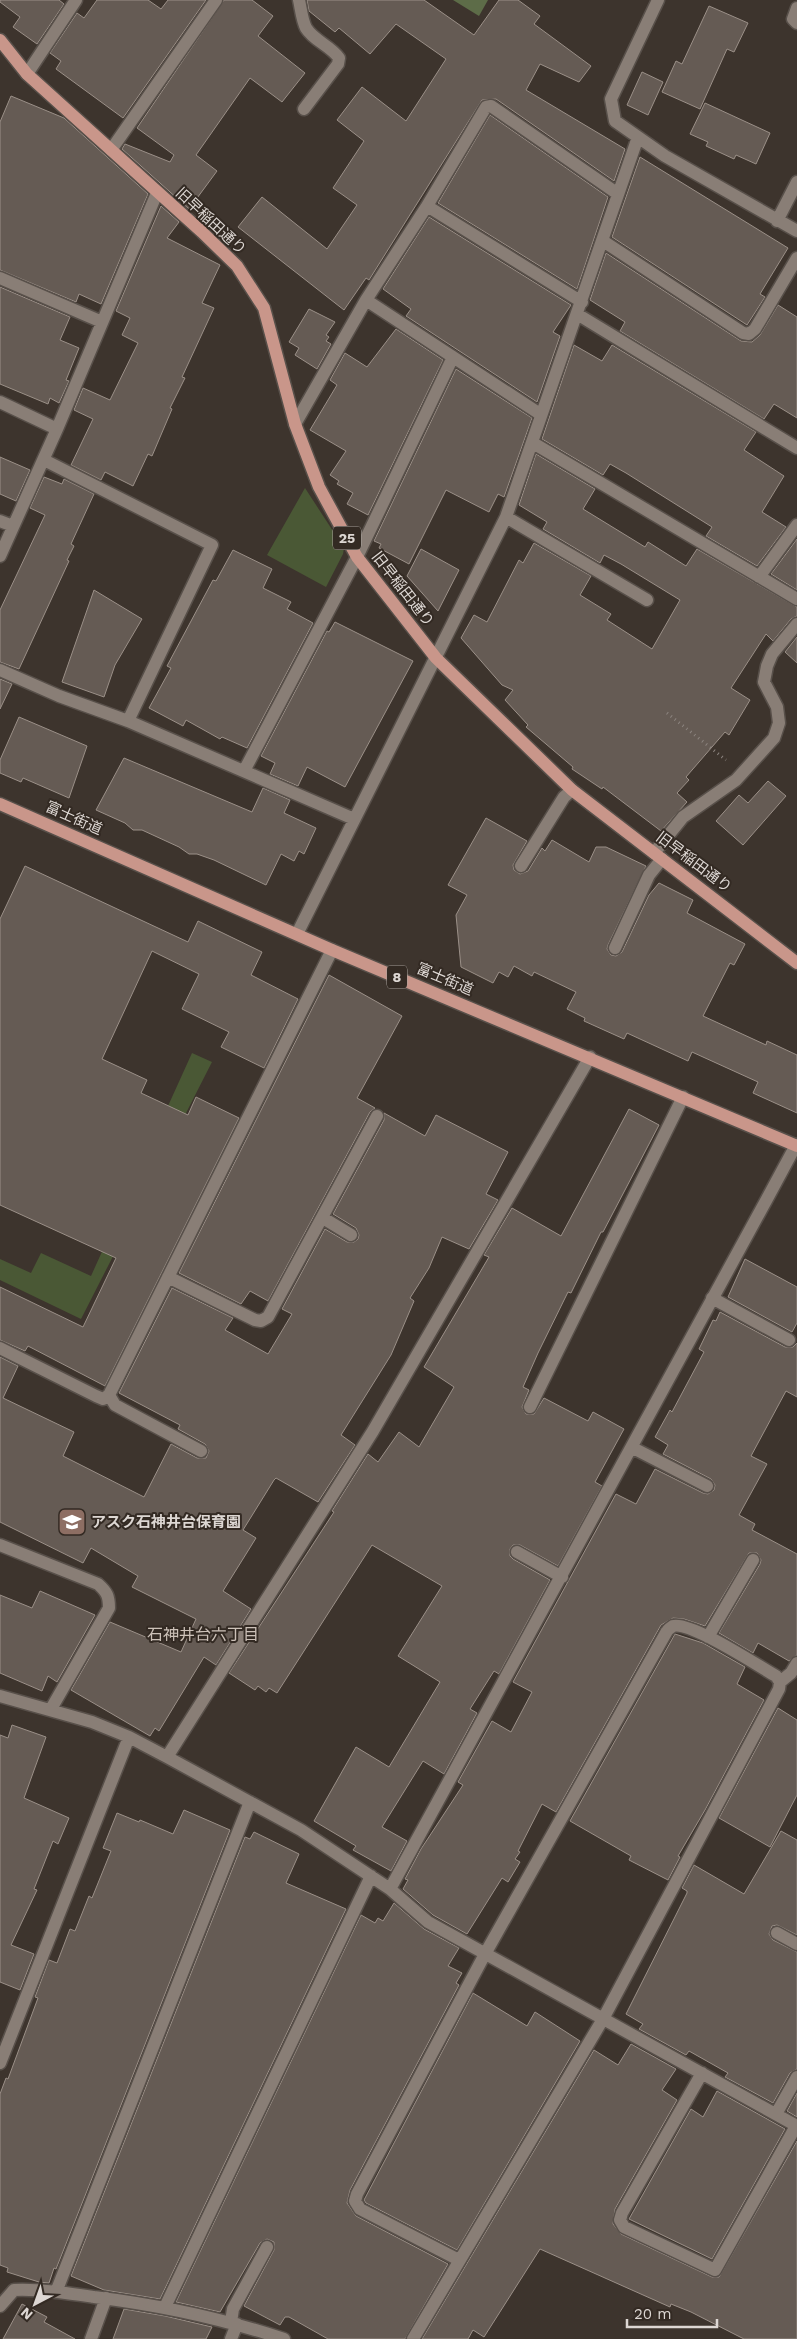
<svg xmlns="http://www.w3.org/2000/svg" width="797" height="2339" viewBox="0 0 797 2339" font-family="'Work Sans','Noto Sans JP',sans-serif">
<rect width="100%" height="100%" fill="#3d342d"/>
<path fill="#4a5835" d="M305,488L344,548L343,554L326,587L267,555Z
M192,1053L212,1062L81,1319L0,1280V1259L31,1273L41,1253L91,1276Z"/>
<path fill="#5d6c48" d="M453,0H488L479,16Z"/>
<path fill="#655b54" stroke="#9b9088" d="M0,0H59L64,4L37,44L13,27L20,17L0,2Z
M97,0H148L161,9L168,0H206L123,118L56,69L61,61L50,53L77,13L84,18Z
M224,0H252L273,16L258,36L305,73L282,102L250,78L196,155L217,171L189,209L122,149L125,144L170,162L174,155L137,128Z
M307,0H424L474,35L499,0H518L540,16L534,24L591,66L579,82L540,64L526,90L625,149L614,181L496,99L482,100L369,280L366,278L344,310L238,227L262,197L327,249L357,205L333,188L364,141L337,120L362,87L406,121L446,59L396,24L370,54L339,28L335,32L309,11Z
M709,6L748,23L734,52L727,49L700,109L662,92L676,61L682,64Z
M642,72L663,82L648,115L627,105Z
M11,96L64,118L148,194L101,304L79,294L76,302L0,270V122Z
M705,103L770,133L756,164L736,155L734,159L706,146L708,142L690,134Z
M490,115L608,197L577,289L438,203Z
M640,157L788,248L760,294L765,297L747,325L612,237Z
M161,206L179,222L167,238L220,265L202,303L214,308L182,377L185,378L170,408L172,409L152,456L148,454L133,486L105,472L101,480L71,465L93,419L74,410L83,388L110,400L138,343L122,335L130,318L116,311Z
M429,217L571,305L553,332L560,336L537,402L406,316L411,309L383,289Z
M606,253L741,341L752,342L760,335L778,305L797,317V418L774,404L764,419L620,331L625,322L590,300Z
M0,287L70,317L60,340L79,348L66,380L69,381L59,403L50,398L48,404L0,384Z
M309,309L335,322L326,335L329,337L326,341L331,344L317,369L295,355L299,348L289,342Z
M396,329L443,360L368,515L347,504L353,493L337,484L339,481L330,475L346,451L310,430L337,385L330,380L345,353L367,367Z
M574,345L602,361L612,345L756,432L744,450L784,476L762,512L786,527L757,566L706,536L712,527L626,473L610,464L603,475L542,439Z
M456,369L532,418L504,497L498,494L489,512L446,490L409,564L379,548L381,544L374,541Z
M536,454L595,489L583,509L645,547L648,542L686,566L697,549L797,607V616L791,619L773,641L766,634L731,688L750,700L729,735L725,732L686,777L689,780L677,793L687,802L661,831L603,787L602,789L572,769L573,767L526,727L528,725L505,700L513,690L502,685L461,638L474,615L487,622L519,560L523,563L534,543L591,576L580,595L611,614L607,620L652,649L680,600L621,564L604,555L600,563L543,529L547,522L519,505Z
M0,457L30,470L16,501L0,494Z
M44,477L62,484L64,479L94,494L71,544L74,546L67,560L69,561L19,669L0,662V610L45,515L30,508Z
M797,539V590L771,574Z
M421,549L459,570L438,611L407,576Z
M233,550L272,569L263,588L291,602L287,609L313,623L247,748L222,737L220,739L186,720L183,726L149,708L171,668L167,666L213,580L216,581Z
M94,590L142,619L115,665L104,697L62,682Z
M335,622L413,661L345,787L307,767L298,786L270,774L275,763L261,756L327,631L329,632Z
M797,637V663L785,652Z
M0,679L12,684L0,709Z
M19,717L87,746L69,798L23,778L21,782L0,773V760Z
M124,758L252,812L263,788L290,800L284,813L316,828L304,854L299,851L294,861L281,854L266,885L214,860L197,854H189L179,847L142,830H133L125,823L96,810Z
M768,781L786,796L743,845L716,821L739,795L748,803Z
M486,818L527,841L513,865L514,870L520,874L528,871L542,848L545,851L552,840L589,862L596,847H606L646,866L608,945L607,949L611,955L616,956L622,952L649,895L659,883L693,900L687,913L745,944L734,965L730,963L703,1016L766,1045L767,1041L797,1055V1113L753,1093L758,1082L692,1052L688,1061L627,1033L624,1039L584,1021L585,1018L567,1009L576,992L534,972L532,976L514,966L508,977L499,972L493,983L461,967L456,915L467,895L448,885Z
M25,866L188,942L198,921L262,952L251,975L298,999L264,1068L221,1047L229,1032L182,1009L199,974L152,951L102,1059L147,1080L141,1093L188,1115L196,1097L239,1118L105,1386L28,1346L25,1351L0,1340V1287L83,1327L116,1258L0,1205V919Z
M329,975L402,1016L357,1098L375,1108L370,1112L268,1301L250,1291L241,1304L179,1273Z
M629,1109L659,1125L603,1232H601L571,1293L568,1292L538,1353L523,1387L529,1390L522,1407L526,1414H534L544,1398L588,1421L593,1412L624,1429L595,1482L602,1486L558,1566L520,1545H513L510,1549V1556L513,1559L550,1580L499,1674L494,1671L470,1709L477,1713L444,1774L423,1761L382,1827L407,1841L391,1871L353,1850L356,1846L314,1821L356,1747L389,1767L440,1682L398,1656L442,1586L372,1545L277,1693L269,1688L266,1692L258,1686L255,1690L229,1673L334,1512L332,1511L368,1454L378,1462L399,1432L419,1447L454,1387L424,1367L489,1257L484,1255L512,1208L561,1236Z
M384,1113L425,1136L436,1115L508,1152L486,1194L498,1200L469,1249L442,1237L429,1268L410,1298L414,1301L391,1355L341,1435L355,1445L318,1502L276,1478L274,1480L243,1530L256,1538L223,1591L251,1609L216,1665L204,1657L159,1731L155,1728L150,1736L71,1690L110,1622L181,1652L196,1619L132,1587L138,1576L91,1548L83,1563L0,1522V1357L18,1366L3,1398L74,1432L63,1456L144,1497L171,1444L197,1458H206L209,1451L205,1444L178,1429L180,1425L119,1393L172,1288L233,1318L225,1330L268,1354L292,1314L282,1309L325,1229L347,1242H354L358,1239L359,1235L356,1228L333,1214L384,1120Z
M745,1259L797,1287V1323L792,1332L728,1297Z
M720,1312L785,1347H793L797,1343V1397L786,1391L751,1456L767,1464L739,1515L755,1524L752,1530L797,1554V1655L789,1661L758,1643L753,1653L719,1633L760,1564L761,1560L757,1553H749L705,1626L684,1619L673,1618L661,1625L556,1812L542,1804L518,1851L520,1852L515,1859L520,1862L508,1882L502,1878L467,1934L433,1915L403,1889L408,1880L405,1879L421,1849L463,1785L458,1782L492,1721L511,1732L532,1692L513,1682L616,1494L636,1504L655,1469L703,1493L708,1494L714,1490L715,1485L711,1479L663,1454L668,1445L655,1437L670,1410L672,1412L704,1352L699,1349L713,1320L716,1321Z
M40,1591L95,1615L57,1682L48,1676L42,1691L0,1673V1595L32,1608Z
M675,1634L703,1643L745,1667L737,1684L764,1700L705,1810L678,1856L680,1857L668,1880L629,1860L631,1856L570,1821Z
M778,1708L797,1720V1795L770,1847L719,1818Z
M12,1725L46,1737L24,1798L69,1818L58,1844L53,1841L34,1889L37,1890L11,1945L34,1954L20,1990L0,1982V1735L8,1738Z
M184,1810L230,1830L56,2269L54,2268L49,2283L39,2282L7,2272L8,2268L0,2265V2094L6,2078L8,2079L38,1998L35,1997L49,1960L57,1963L70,1929L75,1931L89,1896L92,1898L111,1851L103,1848L117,1813L139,1822L140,1820L173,1834Z
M781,1831L797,1840V1935L777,1925L772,1926L769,1934L773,1940L797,1952V2069L790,2073L773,2103L725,2077L728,2073L689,2051L686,2055L639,2029L643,2024L626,2014L687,1893V1891L682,1888L694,1865L744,1894Z
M254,1832L299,1854L286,1883L346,1909L160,2299L104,2290L71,2276L245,1837L250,1839Z
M394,1903L424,1929L459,1948L448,1966L462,1973L456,1983L459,1985L350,2190L347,2203L356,2216L448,2264L405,2339H328L289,2317H285L280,2325L244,2306L274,2250V2242L267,2239L260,2243L220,2312L176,2302L361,1915L375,1923L378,1918L383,1921Z
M473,1993L527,2026L535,2012L580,2041L457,2250L366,2203L364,2200Z
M631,2044L676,2069L662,2090L677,2100L615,2209L613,2224L621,2234L712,2277H719L797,2141V2339H744L691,2312L671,2304L670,2307L540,2249L484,2337L473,2330L468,2339H422L594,2050L618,2065Z
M717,2091L785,2129L712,2259L629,2219L691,2109L703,2117Z
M797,2093V2117L787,2111Z
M22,2304L47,2317L44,2322L75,2339H3Z
M124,2309L165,2316L212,2327L206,2339H113Z"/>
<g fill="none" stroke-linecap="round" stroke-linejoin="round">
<defs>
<path id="minor" d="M299,0C301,9 302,20 306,28C314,41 331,46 339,58L338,64L304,109
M658,0L611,99L615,121L665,156L797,231
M797,8L793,19L797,23
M27,74L76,0
M111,150L216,0
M427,206L582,302
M777,221L797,182
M603,241L743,333L749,334L755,329L797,258
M0,278L102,322
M366,300L540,414
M577,314L797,448
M0,402L57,429
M295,424L366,300L427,206L486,107L491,106L618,194
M533,443L797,599
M44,460L212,545L128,721
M506,517L647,600
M0,521L13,526
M0,556L57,429L157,193
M759,577L797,525
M0,670L59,696L128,721L354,819
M244,771L357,557L453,357
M654,853L683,817L736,780L774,738L779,723L777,707L764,682L767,666L772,654L797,624
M521,866L564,797L572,790
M297,934L506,517L638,137
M615,948L649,875L662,859
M323,1218L351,1235
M168,1277L255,1320L261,1321L268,1317L377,1116
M712,1298L789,1340
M0,1348L96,1396L103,1399L109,1395L332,950
M109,1395L115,1405L201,1451
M530,1407L683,1097
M633,1448L707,1486
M0,1545L98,1584C107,1592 109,1596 109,1608L51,1709
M517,1552L562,1577
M708,1637L753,1560
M780,1682L791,1673L797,1663
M0,1696L92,1722L129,1737L167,1757L301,1830L390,1889L428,1922L797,2126
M167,1757L373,1431L590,1057
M390,1889C526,1642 662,1394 796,1145
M777,1933L797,1944
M0,2063L129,1737
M702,2073L622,2213L620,2220L624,2227L715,2270L796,2126
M776,2114L797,2077
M56,2292L250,1802
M0,2306L14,2290C41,2289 67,2293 94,2297C159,2305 221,2318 284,2339
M165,2307L371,1876
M231,2322L233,2309L267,2247
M91,2339L106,2298
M231,2339L237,2324
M413,2339L603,2019L779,1689L780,1682L776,1676C758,1666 691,1621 673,1626C673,1626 667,1630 667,1631L485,1954L357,2194L355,2201L360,2209L459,2260"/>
<path id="major" d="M0,40L27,74L202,232L237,266L264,308L295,424L319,487L357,557L436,658L572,790L797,963
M0,804L332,950L797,1146"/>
</defs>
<use href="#minor" stroke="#58504a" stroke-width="15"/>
<use href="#major" stroke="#58504a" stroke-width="15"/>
<path stroke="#8c847f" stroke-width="3" stroke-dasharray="1 4" stroke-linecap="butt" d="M667,713L726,760"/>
<use href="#minor" stroke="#897e76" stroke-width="12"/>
<use href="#major" stroke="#c9968a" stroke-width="12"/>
</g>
<defs>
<symbol id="school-square" viewBox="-11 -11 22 22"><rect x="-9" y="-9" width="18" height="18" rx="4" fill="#8d6e63" stroke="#332a23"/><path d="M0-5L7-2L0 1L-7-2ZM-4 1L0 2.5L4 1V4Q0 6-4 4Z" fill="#fff"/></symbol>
</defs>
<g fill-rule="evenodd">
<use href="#school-square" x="56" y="1506" width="32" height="32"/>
</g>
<g text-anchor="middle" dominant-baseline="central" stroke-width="4" stroke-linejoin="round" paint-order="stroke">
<g fill="#332a23" stroke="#aaa39e" stroke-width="1">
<rect x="333" y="526.5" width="28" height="23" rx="4"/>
<rect x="387" y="965.5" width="20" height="23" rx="4"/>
</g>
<g font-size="14" font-weight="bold" fill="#ddd7d3">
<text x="347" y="538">25</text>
<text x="397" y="977">8</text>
</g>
<g font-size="15" fill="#ddd7d3" stroke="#332a23">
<text transform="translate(211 221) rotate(43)">旧早稲田通り</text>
<text transform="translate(403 589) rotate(52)">旧早稲田通り</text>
<text transform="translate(74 818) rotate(24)">富士街道</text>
<text transform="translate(694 862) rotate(37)">旧早稲田通り</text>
<text transform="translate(445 979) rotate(23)">富士街道</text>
</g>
<g font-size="15" font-weight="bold" fill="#ddd7d3" stroke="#332a23" text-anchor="start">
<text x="91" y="1522">アスク石神井台保育園</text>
</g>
<g font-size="16" fill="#ccc1b8" stroke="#332a23">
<text x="203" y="1634">石神井台六丁目</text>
</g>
</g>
<g transform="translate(35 2304) rotate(221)" stroke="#332a23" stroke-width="4" paint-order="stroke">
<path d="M0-4L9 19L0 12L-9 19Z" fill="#ddd7d3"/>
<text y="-8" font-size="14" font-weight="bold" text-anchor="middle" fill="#ddd7d3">N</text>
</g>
<path d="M627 2319v8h90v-8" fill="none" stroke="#ddd7d3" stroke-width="2.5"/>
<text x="634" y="2319" font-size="15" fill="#ddd7d3" stroke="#332a23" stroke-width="4" paint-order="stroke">20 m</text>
</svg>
